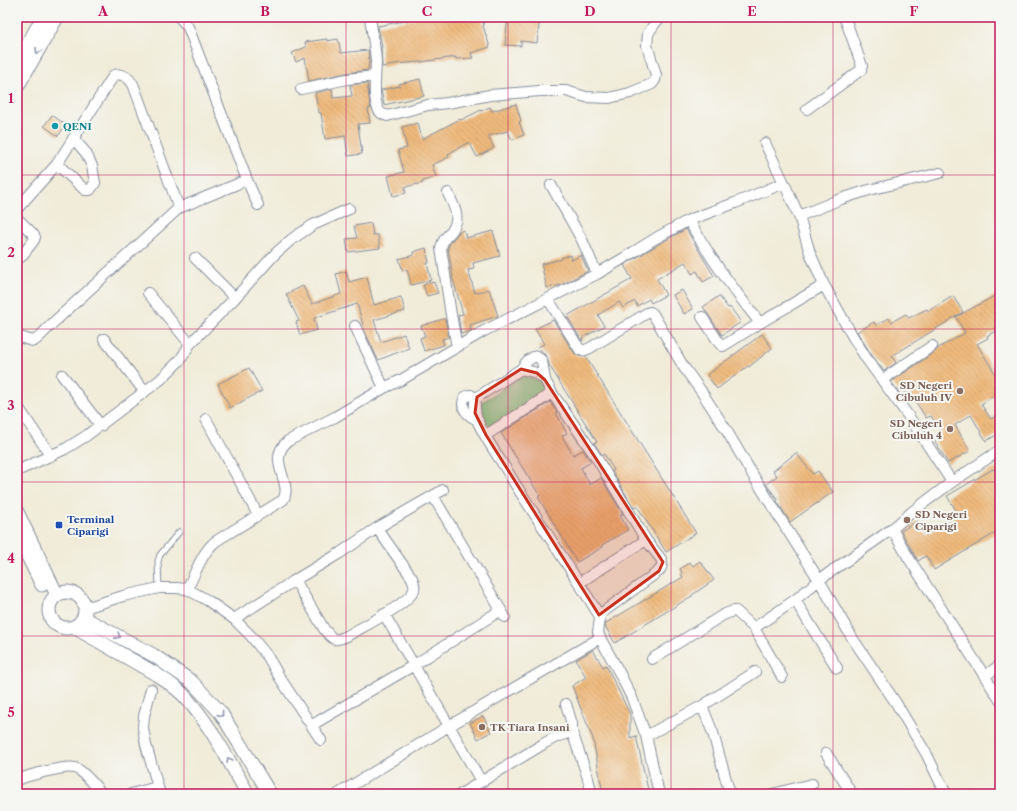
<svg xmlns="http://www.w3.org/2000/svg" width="1017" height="811" viewBox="0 0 1017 811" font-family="'Libre Caslon Text',serif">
<defs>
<pattern id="building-back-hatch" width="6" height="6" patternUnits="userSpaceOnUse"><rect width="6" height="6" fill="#eeb97c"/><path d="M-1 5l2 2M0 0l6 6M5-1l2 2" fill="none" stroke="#cc9f6e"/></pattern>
</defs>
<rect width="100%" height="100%" fill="#f6f6f2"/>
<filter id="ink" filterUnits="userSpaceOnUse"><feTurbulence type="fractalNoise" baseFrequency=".025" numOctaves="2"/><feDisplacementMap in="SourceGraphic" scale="8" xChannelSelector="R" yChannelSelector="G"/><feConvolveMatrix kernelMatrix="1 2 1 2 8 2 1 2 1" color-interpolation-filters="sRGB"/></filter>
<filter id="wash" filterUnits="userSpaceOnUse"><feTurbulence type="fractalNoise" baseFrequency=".012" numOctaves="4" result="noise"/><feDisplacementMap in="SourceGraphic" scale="16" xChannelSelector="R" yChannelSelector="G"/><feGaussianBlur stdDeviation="0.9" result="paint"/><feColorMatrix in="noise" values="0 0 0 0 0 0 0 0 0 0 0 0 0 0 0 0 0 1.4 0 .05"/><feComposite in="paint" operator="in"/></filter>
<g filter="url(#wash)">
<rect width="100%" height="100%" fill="#f0ecd9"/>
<path fill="#7fd294" stroke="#4d8079" d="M523,376L540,380L546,391L545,393L491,427L478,417L479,404Z"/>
<g id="blocks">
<path fill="url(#building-back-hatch)" d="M415,17H482L484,26H483L490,47L471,53L473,58L456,59V57L421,62L394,64V65L382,67L381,47H382L378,26L415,19Z
M508,17H540L537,43L521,41V46L505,45Z
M327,39V41L338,39L341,53L368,50L369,61L368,70L346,73L309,81L305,58L296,62L292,53L306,47L305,42Z
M420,79L424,96L384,105L381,90L400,86L399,84Z
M367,83L370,104L371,108L368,109L370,123L358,124L362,154L348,156L345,136L325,139L321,113H319L315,93L332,89L333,98L352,96L350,85Z
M516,104L521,121L519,122L524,135L512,140L508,131L488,136L494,148L477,157L469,142L448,154L449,157L432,165L436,177L423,181V183L405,187L406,193L393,196L388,176L404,172L398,150L407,148L402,127L418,123L422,139L460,119L461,120L481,110V111L490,107L492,111Z
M52,115L66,125L58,136L44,126Z
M371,223L373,235H378L380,248L348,252L346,239L357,238L354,226Z
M686,229L714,276L703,282L697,271L692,274L685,262L657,279L666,295L651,303L649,299L637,306L635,301L623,308L619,302L598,315L604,326L582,338L583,340L582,341L567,316L632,279L624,265L659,244Z
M464,230L466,238L493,231L500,256L473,263L474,269L468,270L475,293L489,289L498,316L470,325L471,331L461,334L458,315L463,314L452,276H453L448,248L450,243L459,232Z
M426,248L429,263H427L431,280L411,285L407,269L403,271L399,259L414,255L413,252Z
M571,255L572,260L581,255L588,271L561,285L547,288L541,264L562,259L561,258Z
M346,271L349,282L367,277L374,305L401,297L405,311L374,320L381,342L404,334L409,348L378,360L365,332L357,304L314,318L317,330L300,335L296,322L299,321L286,294L303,286L312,304L341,294L336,274Z
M434,282L438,293L427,296L423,285Z
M682,290L693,309L684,314L673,295Z
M1000,293V329L987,336L988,338L977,344L996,375L995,376L1000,385V392L981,404L991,419L1000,414V433L986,441L971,415L955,425L970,451L948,463L933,438L942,433L931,416L926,418L914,399L910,401L903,389L899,392L891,382L936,351L938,348L965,333L956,317Z
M719,296L728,308L730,307L741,322L722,335L703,307Z
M953,296L963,312L892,356L896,363L884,371L871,354L857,332L874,322L876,325L889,318L891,322L906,314L909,318L927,309L928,311Z
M443,319H445L449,337L442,339L444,345L424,351L420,338L425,336L421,326Z
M553,320L575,354L579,356L586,357L587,359L696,533L666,552L637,506L634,508L612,471L614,470L604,454L602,455L594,443L597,442L549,365L547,357L538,347L544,344L535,329Z
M762,334L772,348L749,367L748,366L717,389L707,375Z
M249,368L262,391L230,408L218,384Z
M550,402L556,411L557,412L556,413L567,433L562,436L573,455L583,450L591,462L581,468L590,485L601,478L623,514L620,515L628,530L602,545L603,547L577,562L538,497L540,496L501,433Z
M796,453L813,474L818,471L833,492L790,522L777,501L778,500L766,484L777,476L773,471Z
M1000,466V530L934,570L926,556L918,561L901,531L917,521L926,535L948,522L947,521L958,514L947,496L993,469V470Z
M700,561L714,580L692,595V596L615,643L605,626L606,623L683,577L681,574L682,573L680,569L690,562L693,566Z
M593,650L603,667L606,665L630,714V738L636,736L649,794H603L593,739L572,686L586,677L576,660Z
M483,716L491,732L478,739L470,723Z"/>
</g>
</g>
<g filter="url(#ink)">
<use href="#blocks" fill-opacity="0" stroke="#868e9c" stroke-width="1"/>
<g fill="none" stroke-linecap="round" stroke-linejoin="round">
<defs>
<path id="service" d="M159,588L158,561L160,555L179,532"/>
<path id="minor" d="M370,17C372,32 375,46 376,61C376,73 371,104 381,113C382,114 386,115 387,116L428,105L448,103L490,95L540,91H566L586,97L609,98L630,93L652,84L655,80L656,75L647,45L648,34L655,23L661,17
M301,89L347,79L375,76
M807,109L861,70L862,66L846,21L843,17
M765,143L784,183L799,216L810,253L824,285L853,337L866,358L909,417L952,482
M57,164L85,190H90L95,183L92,166L86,153L73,138
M247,180L258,205
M551,185L582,240L597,274
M448,193C454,207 462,218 451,232C446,237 442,241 441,248L451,315L457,347
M17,209L57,164L114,75C123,73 128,77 133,84L179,208
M799,216L841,199L869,190L940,173
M17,218L33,234L35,237L34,240L21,257L17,259
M689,220C709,257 734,290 760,323
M195,258L235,298
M148,293L190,344
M548,299L580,350C584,351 586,350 590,348L647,313L650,312L653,314L683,366L701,391L725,428L754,477L819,580L892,529L913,511L952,482L1000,450
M702,317L720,344L723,346L760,323L824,285
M355,326L384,388
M17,336L29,340L34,341L38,338L55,321L179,208L247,180L188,27L179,17
M104,339L144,391
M521,369C525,363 530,357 537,356L542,361L545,380
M62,375L101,426
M882,380L932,346
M476,400L471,395H469L465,397C459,408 468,416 478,420
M18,407L51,456
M206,419L258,515
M486,435L552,393
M17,471L65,449L86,436L160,380L181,359L190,344L235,298L275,254L292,239L313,225L349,209
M433,496L505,617
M892,529L908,557L1000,700
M295,580L324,629C333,640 334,642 347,636C362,627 409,604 414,590C415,585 414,582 412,578L377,528
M579,583L646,540
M187,589C196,573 201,553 216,541L283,500C294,483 265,460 288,441L335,417L384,388L401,380L484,331L597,274L624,258L656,238L689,220L735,203L784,183
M795,600L837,668
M85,608L123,596L159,588H176L187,589L207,600L234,619L251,636L268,657L280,678L321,740
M384,614L481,781
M599,615L659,571C662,567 663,564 661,559L646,540L596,457L552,393L545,380L537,373L521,369L476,398C474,405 475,414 478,422C487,442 501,460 512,479C541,525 571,569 599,615L600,619L598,632L600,638L619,672L632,698L646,736L659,794
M234,619L295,580L340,553L377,528L443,490
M652,659L723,615L733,611H736L754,628
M985,676L1000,665
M782,677L754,628L795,600L819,580L851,636L896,703L927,755L946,794
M151,689L144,716L143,728L146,745L160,794
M566,704L572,724V732L587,775L592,794
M702,706L755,672
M312,725L414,665L501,610
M646,736L702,706L713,733L730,794
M826,753L852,794
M17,780C27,776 65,765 75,768C84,771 96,787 102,794
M131,794L157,787
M338,794L449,726L600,638
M461,794L545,743L556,737L572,732
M772,794L812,784"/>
<path id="tertiary" d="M17,62L23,53L43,17
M17,87L57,17
M17,512L57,595
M17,534L42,585
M49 610a18 18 0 1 1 36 0a18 18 0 1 1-36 0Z
M84,618L153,655L192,682L221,713L270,794
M74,627L156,674C166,681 179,689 187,699C212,727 229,762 248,794"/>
</defs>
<use href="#service" stroke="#868e9c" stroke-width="7"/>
<use href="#minor" stroke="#868e9c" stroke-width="12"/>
<use href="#tertiary" stroke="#868e9c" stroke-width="15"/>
<use href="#service" stroke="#fff" stroke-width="5"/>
<use href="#minor" stroke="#fff" stroke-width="10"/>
<use href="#tertiary" stroke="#fff" stroke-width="13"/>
</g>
<defs><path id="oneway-chevron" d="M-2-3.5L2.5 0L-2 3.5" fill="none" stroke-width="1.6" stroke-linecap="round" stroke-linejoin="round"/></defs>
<g stroke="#8d97ae">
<use href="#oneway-chevron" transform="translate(38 51) rotate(120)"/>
<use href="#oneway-chevron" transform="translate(118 636) rotate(29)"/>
<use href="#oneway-chevron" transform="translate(221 714) rotate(53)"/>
<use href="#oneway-chevron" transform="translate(229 760) rotate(-120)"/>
</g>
</g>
<path fill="#c8321e" fill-opacity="0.2" stroke="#c8321e" stroke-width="3" stroke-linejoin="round" d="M521,369L537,373L545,380L663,562L659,571L599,615L486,435L475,413L477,397Z"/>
<path fill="none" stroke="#c2185b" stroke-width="1" stroke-opacity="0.55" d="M184,17V794M346,17V794M508,17V794M671,17V794M833,17V794M17,175H1000M17,329H1000M17,482H1000M17,636H1000"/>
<circle fill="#0f9aa8" stroke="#f6f6f2" stroke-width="1.5" cx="55" cy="126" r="4"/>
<g fill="#8d6e63" stroke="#f6f6f2" stroke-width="1.5">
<circle cx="960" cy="391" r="4"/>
<circle cx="950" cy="429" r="4"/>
<circle cx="907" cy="520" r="4"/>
<circle cx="482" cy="727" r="4"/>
</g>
<rect fill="#1a4fb4" stroke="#f6f6f2" stroke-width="1.5" x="55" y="521" width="8" height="8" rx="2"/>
<g text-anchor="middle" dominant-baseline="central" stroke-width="4" stroke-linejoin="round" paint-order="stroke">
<g font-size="10" font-weight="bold" fill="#0d838f" stroke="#f6f6f2" text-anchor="start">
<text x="63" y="126">QENI</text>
</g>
<g font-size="10" font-weight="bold" fill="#785e54" stroke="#f6f6f2" text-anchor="end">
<text x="952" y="385">SD Negeri<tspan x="952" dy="12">Cibuluh IV</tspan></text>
<text x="942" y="423">SD Negeri<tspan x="942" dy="12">Cibuluh 4</tspan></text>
<text x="915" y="514" text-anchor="start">SD Negeri<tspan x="915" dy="12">Ciparigi</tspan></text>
<text x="490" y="727" text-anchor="start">TK Tiara Insani</text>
</g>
<g font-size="10" font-weight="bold" fill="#164399" stroke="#f6f6f2" text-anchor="start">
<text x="67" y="519">Terminal<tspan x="67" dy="12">Ciparigi</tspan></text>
</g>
</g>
<rect width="1017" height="811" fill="none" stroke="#f6f6f2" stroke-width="44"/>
<rect x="22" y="22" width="973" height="767" fill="none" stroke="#c2185b" stroke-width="1.5"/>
<g font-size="13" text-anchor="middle" font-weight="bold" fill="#c2185b">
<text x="103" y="16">A</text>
<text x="265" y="16">B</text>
<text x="427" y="16">C</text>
<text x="590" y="16">D</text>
<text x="752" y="16">E</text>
<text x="914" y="16">F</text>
<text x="11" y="103">1</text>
<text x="11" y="257">2</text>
<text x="11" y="410">3</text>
<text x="11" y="563">4</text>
<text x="11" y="717">5</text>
</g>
</svg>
